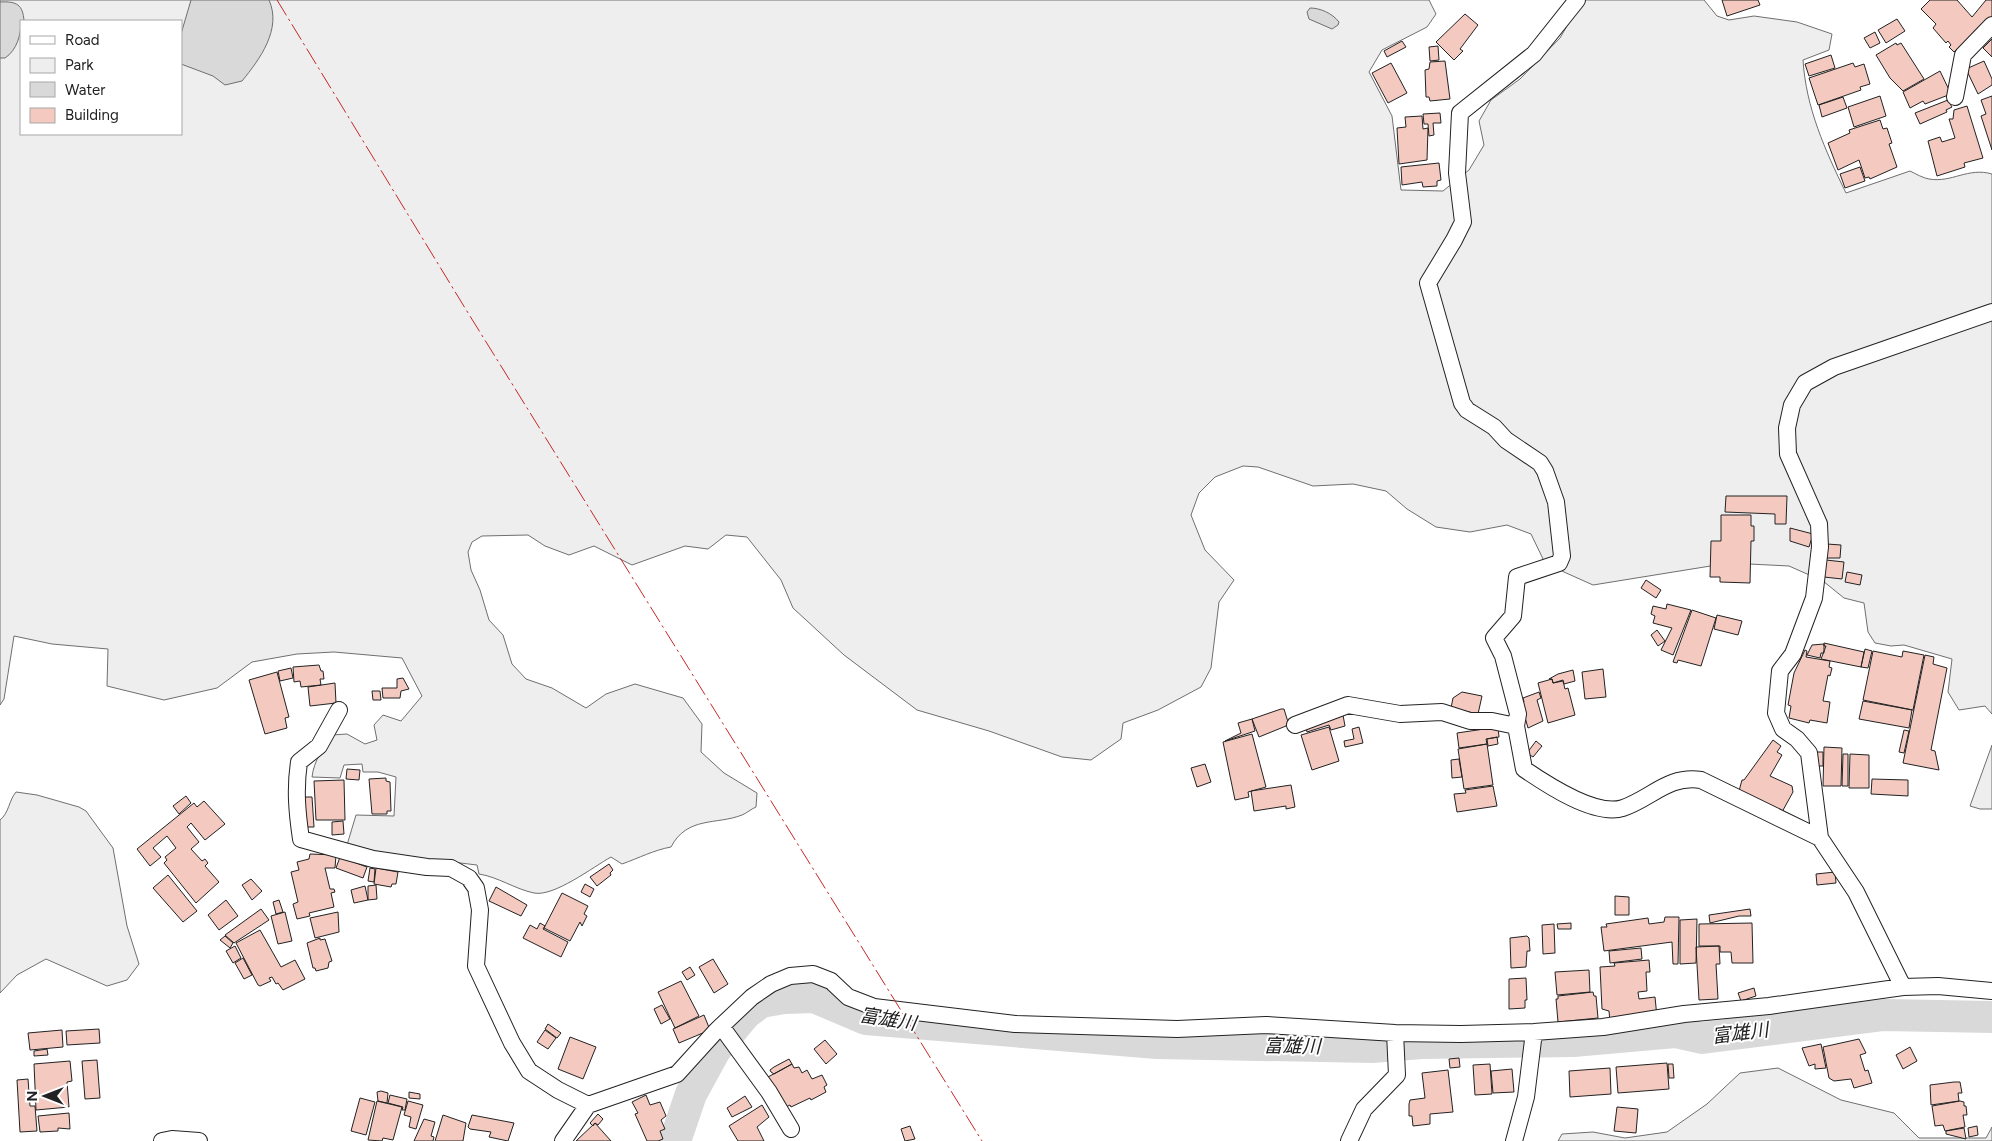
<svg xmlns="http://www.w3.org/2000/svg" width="1992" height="1141" viewBox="0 0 1992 1141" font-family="Figtree,'Noto Sans JP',sans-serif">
<rect width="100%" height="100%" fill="#fff"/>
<path fill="#eee" stroke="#6f6f6f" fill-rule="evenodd" d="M0,0H1429L1436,14L1427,27L1382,50L1369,72L1392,116L1401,190L1443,191L1469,170L1484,145L1479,121L1491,100L1520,79L1560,38L1582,0H1704L1717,16L1729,20L1754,16L1797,22L1832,34L1829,50L1803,60C1806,108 1825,150 1846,193L1910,171C1916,174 1923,178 1929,179C1952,183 1968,167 1992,174V714L1985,706L1959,710L1948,692L1952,659L1904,645L1891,646L1875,643L1868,632L1864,603L1844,598L1823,581L1789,566L1729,563L1593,585L1564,572L1544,561L1531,534L1507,525L1470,532L1436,527L1407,509L1386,491L1353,484L1313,486L1258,467L1243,466L1215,477L1199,493L1191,515L1205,550L1234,580L1219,602L1211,668L1201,687L1158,710L1123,723L1121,739L1091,760L1062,757L989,731L917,710L844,655L793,608L781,580L747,537L726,535L708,549L685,546L632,565L594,546L569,555L545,546L528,535L482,536L472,542L468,552L471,570L480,590L489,620L503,635L512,664L526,679L552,688L586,708L606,694L635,684L683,698L702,724L701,752L724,773L757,793L756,807C751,809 747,813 742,815C717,825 687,816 671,847C654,850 639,858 622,864L611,857C593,867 554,897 534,893C515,889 498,877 479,874L477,865L369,852L347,845L356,815L394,816L396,777L378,772H363L362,764L344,765L340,778L312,777C314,760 323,749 332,735L347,734L365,744L377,740L374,725L383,715L401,721L422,696L402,658L334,652L297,654L252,662L217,688L164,700L107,686L108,649L52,644L14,636L4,699L0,705ZM21,21H181V134H21Z
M1992,745V809H1980L1970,806Z
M16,792L37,795L79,807L86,811L102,833L113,848L127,926L139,964L127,980L107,986L46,959L17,975L0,993V820C9,813 9,800 16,792Z
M1778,1068L1841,1100L1894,1113L1919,1138H1986L1992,1127V1141H1558L1562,1134L1593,1132L1625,1138L1667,1132L1707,1104L1740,1073Z"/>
<path fill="#d9d9d9" stroke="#6f6f6f" d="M191,0H269C282,29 260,59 242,81L225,85L213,76L181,64V34Z
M0,2C17,1 23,5 24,21H21C21,35 17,50 5,58H0Z
M1310,8C1320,8 1332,13 1339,22L1338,25L1332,29L1309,19L1307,12Z"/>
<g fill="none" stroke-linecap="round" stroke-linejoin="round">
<path stroke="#d9d9d9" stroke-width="32" d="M675,1141L691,1094L715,1050L746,1013L761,1002L784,998L814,997L866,1019L1157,1043L1372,1047L1421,1043L1573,1041L1675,1032L1702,1038L1884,1015L1992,1017"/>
</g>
<path fill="#f3c9c0" stroke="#222" d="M1722,0H1758L1760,5L1727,16Z
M1930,0H1957L1972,17L1986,0H1992V18L1954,52L1949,47L1951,45L1948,41L1946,43L1933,28L1936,24L1921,9Z
M1465,14L1478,25L1460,49L1463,51L1454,60L1436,42Z
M1897,19L1905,31L1886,43L1878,30Z
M1875,32L1880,43L1870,48L1864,38Z
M1992,39V57L1983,48Z
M1402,41L1406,47L1387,57L1384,51Z
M1896,43L1897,45L1901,43L1924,79L1903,91L1890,78L1876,55Z
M1438,46L1439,60L1430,61L1429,47Z
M1831,55L1835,68L1809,76L1805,64Z
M1445,61L1450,99L1430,101L1429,97H1426L1425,70L1429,69L1430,62Z
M1984,61L1992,79V85L1978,94L1966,69Z
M1391,63L1407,93L1388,103L1372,73Z
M1853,63L1855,67L1864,64L1870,84L1860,87L1861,90L1818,105L1809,78Z
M1940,71L1951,94L1925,104L1923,101L1910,108L1903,92Z
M1880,96L1886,116L1854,127L1848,107Z
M1992,96V150L1981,116L1986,114L1981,100Z
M1843,97L1847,108L1822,117L1819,105Z
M1948,100L1952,107L1946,110L1947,112L1920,124L1915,113Z
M1967,106L1983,158L1964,163L1965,167L1937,176L1928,141L1940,137L1942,142L1955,138L1949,119H1953L1954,110Z
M1440,113L1441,123H1433L1434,135L1429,136L1428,124H1424L1423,114Z
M1422,116L1423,129L1428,128L1427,160L1399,164L1397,128L1406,127L1405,117Z
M1880,120L1883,129L1887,128L1892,143L1889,144L1897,167L1870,179L1869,177L1865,178L1859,160L1838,170L1828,143L1850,133L1849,130Z
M1439,163L1441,180L1437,181V186L1423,187L1422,182L1402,185L1401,167Z
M1860,167L1865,181L1845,188L1840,174Z
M1726,496H1787L1786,524H1775V514L1725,512Z
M1721,515H1751V526H1754V541H1751L1750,583L1720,582V577H1710L1711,541H1721Z
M1790,528L1813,534L1809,547L1790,541Z
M1827,544L1841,545L1840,558H1826Z
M1826,560L1844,562L1842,579L1824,577Z
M1847,572L1862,575L1860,585L1845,582Z
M1646,580L1661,590L1656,598L1641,588Z
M1667,604L1691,610L1673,655L1661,650L1672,628L1653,623L1655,616L1651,614L1653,606L1666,609Z
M1692,610L1716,618L1701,666L1678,660L1677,663L1673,662Z
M1717,615L1742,621L1738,635L1714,629Z
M1657,630L1665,641L1658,646L1651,635Z
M1824,643L1864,652L1861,667L1821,659L1826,646H1824Z
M1824,644V653H1821L1820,658L1807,655L1812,645Z
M1865,649L1872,651L1868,668L1861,667Z
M1805,650L1807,651L1806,657L1830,661L1829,667L1832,668L1830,676L1828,675L1823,701L1830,702L1827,723L1810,720L1809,723L1789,718L1791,706L1788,705L1794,673Z
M1873,651L1902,657L1903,651L1924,655L1913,710L1863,700Z
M1925,655L1934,657L1933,664L1947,668L1931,750L1935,751L1939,770L1903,763Z
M319,665L321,671H323L324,679H320L321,685L301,687L300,681L294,682L293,667Z
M291,668L293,678L280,681L278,671Z
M1603,669L1606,697L1585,699L1582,672Z
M1573,670L1575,681L1564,684L1563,680L1553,683L1552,679H1549L1558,674Z
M277,672L289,717L285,718L287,728L265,734L249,680Z
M403,678L409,689L401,691L400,698H383L382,688H397V679Z
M1552,679L1553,683L1563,681L1565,689L1568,688L1575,715L1548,723L1538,683Z
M335,683L336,703L310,706L308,687Z
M372,691H380L381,700H373Z
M1462,692L1482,696L1478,714L1451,708L1453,698Z
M1539,692L1541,698L1537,700L1543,721L1528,728L1521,703L1524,702L1523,698Z
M1863,701L1912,710L1909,728L1859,719Z
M1281,709H1284L1288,722L1286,726L1259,737L1252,719Z
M1343,715L1345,726L1331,730L1329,725L1307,732L1306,728Z
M1252,719L1255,731L1225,741L1241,733L1238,723Z
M1329,727L1339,761L1312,770L1301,735Z
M1359,727L1363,743L1345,747L1344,741L1354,739L1352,729Z
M1498,727L1499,737L1486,739L1487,744L1459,748L1457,733Z
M1904,730L1909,731L1904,753L1899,752Z
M1252,734L1266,787L1248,792L1249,797L1235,800L1223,742Z
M1497,737L1498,744L1488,746L1487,739Z
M1773,740L1781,746L1777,752L1782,755L1770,776L1792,786L1793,792L1782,812L1739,791L1742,780H1744Z
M1536,741L1542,746L1533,757L1527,753Z
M1487,744L1493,785L1464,789L1458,749Z
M1824,747L1842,748L1841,786H1823Z
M1816,752H1823V766H1816Z
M1843,754H1848V786H1842Z
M1850,754L1869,755V788H1849Z
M1459,759L1462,777L1452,778L1451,760Z
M1205,764L1211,782L1197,787L1191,768Z
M347,769L360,770L359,780L346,779Z
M386,778V781L390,782L391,811H387V814H372L369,779Z
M1872,779L1908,780V796L1871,794Z
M344,780L345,820H316L314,781Z
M1291,785L1295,807L1286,809V806L1254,811L1251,791Z
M1493,786L1497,806L1457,812L1454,794L1466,793L1465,790Z
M186,796L191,803L179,814L173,806Z
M303,797H312L314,827H304Z
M204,801L225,824L205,840L191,823L187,827L199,842L191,849L202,861L205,859L208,863L205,866L219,882L196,903L164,863L167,860L165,857L176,848L167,836L153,848L161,857L150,866L137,849L194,803L197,807Z
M343,821L344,834L332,835V822Z
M310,854L336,855L335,868H325L330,889H334L335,892L331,893L334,907L309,913L310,916L297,919L293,904L298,902L291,872L299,870L297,862L309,859Z
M340,857L367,867L363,878L336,868Z
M609,864L613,870L610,873L611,875L597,886L590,877Z
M370,868L375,869L374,882L368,881Z
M376,868L398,872L396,884H392L391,887L374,884Z
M1835,872L1836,883L1817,885L1816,874Z
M168,875L197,911L183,922L153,888Z
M251,879L262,891L252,900L242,885Z
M585,884L594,889L590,897L581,892Z
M376,885L377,899L368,900V886Z
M365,886L368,900L354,903L351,890Z
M496,887L527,905L521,916L489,901Z
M562,893L588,906L584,914L587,916L582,926L580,922L570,941L544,928Z
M1615,896L1629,897V915H1615Z
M226,900L238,916L219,930L208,915Z
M279,900L283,912L276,914L273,902Z
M261,909L269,920L234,943L225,935Z
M1750,909L1751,916H1739L1710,923L1709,915Z
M285,912L292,941L278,944L271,916Z
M338,912L339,932L315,938L310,918Z
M1665,917H1679L1678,964H1673L1672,942L1604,951L1601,927H1607L1606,924L1648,918L1649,924L1664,922Z
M1697,919L1696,963L1680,964V920Z
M540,923L545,926L543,929L568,942L561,957L523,938L530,925L537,929Z
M1571,923V929H1558L1557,924Z
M1752,923L1753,963H1732L1731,952H1720V946H1699V924Z
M1554,924L1555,953L1543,954L1542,925Z
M260,930L281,967L295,960L305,979L283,990L278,983L276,984L272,977L269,978L271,981L260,986L258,985L236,943Z
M225,936L233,943L230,948L220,940Z
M1527,936L1529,938L1530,951H1527L1526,967L1511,968L1510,938Z
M320,938V940L325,939L332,961L329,962L328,968L316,971L315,968H313L307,943Z
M235,946L241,958L233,963L226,951Z
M1719,946L1720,964H1716L1718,999L1699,1000L1696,947Z
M1641,948L1642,959L1610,963L1609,951Z
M243,958L252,975L244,979L235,963Z
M713,959L728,984L714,993L699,967Z
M1649,960L1650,972H1646L1647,991L1638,992L1639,999L1655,997L1657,1017L1610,1022L1609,1011L1602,1009L1600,967L1615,966L1614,963Z
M690,967L695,975L687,980L682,972Z
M1589,970L1590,992L1557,995L1555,972Z
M1526,978L1527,1000H1525V1008L1509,1009V979Z
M681,981L699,1016L675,1028L658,992Z
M1754,988L1756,996L1741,1001L1738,993Z
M1593,992L1594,996H1596L1598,1018L1558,1022L1556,999H1558V996Z
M662,1005L670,1019L661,1024L654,1009Z
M704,1015L710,1030L679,1043L673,1029Z
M548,1024L561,1033L557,1038L545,1029Z
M99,1029L100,1043L67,1045L66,1031Z
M62,1030L63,1047L30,1050L28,1033Z
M545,1030L556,1038L548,1049L537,1042Z
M570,1037L596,1047L583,1079L558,1069Z
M1859,1039L1866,1053L1860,1055L1865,1071L1868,1070L1872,1083L1854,1088L1851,1079L1834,1081L1829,1078L1823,1047Z
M825,1040L837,1054L826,1064L814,1049Z
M1821,1044L1826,1068L1815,1069V1064L1809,1066L1802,1048Z
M1910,1047L1917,1061L1903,1069L1896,1055Z
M47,1049L48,1055L34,1056V1051Z
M1459,1058L1460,1067L1450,1068L1449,1059Z
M789,1059L792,1064L774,1074L771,1072L770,1070L774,1067Z
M97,1060L100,1098L85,1099L82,1061Z
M70,1061L72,1081L67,1082L69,1107L36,1110L34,1064Z
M1667,1063L1669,1089L1618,1093L1616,1067Z
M792,1064L794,1068L799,1067L802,1073L807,1070L812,1079L822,1075L827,1085L824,1087L826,1092L811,1100L810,1098L791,1107L790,1105L786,1107L768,1077Z
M1490,1064L1492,1094L1475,1095L1473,1065Z
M1668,1064H1673L1674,1078H1669Z
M1610,1068L1611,1094L1570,1097L1569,1071Z
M1512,1069L1514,1092L1493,1093L1491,1071Z
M1448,1070L1453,1112L1430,1114V1124L1413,1126L1412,1116H1409V1104L1410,1100L1425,1098L1422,1073Z
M28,1079L30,1106H35L37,1131L20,1132L17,1080Z
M1954,1082H1960L1962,1093H1958L1959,1101L1931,1105L1930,1085Z
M381,1091L388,1093L387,1103L378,1101L377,1092Z
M409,1092L420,1094V1099L409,1098Z
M390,1095L407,1099L405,1110H402L403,1107L388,1103Z
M646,1095L650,1105L660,1102L666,1116L661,1120L665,1129L660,1131L663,1139L658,1141H647L635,1114L638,1113L632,1102Z
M745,1096L752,1107L732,1117L727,1108Z
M360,1098L375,1102L366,1135L351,1131Z
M377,1101L402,1107L393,1140L383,1138L382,1141L368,1140Z
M408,1101L423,1105L416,1129L409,1127L411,1117L404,1115Z
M1960,1101L1964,1102V1106H1966L1967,1115H1963L1965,1127L1945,1131L1943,1125L1935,1126L1932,1106Z
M762,1105L769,1117L757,1127L764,1141H738L729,1126Z
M1617,1107L1638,1109L1636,1133L1614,1131Z
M69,1113L70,1129L58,1128V1131L40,1132L38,1116Z
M598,1114L603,1119L598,1125L595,1123L593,1126L590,1123Z
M443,1115L466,1123L463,1141H435Z
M472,1115L514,1123L508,1141L489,1137L491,1132L470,1129L468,1127Z
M424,1119L435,1122L431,1136L434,1137L433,1141H414Z
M595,1123L611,1141H576Z
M910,1126L915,1139L905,1141L901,1129Z
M1977,1126L1978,1135L1969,1137L1968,1128Z
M1964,1128L1966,1139L1946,1134V1131Z"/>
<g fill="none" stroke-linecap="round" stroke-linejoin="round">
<defs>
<path id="minor" d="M1577,0L1534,54L1460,113L1457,173L1463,222L1454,240L1428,283L1462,403L1467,410L1494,427L1506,440L1540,463L1545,471L1556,502L1562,556L1559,563L1517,577L1513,616L1494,638L1503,656L1518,714L1516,726L1524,769C1546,784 1595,817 1623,808C1652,798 1668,775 1701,780L1820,838
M1955,97L1963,55L1992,25
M339,710L319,746L299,762C295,789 297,812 301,839L373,859L427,867L451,868L469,878L476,888L480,910L476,966L512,1043L529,1071L558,1090L588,1105
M1295,725L1348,705L1400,714L1442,712L1470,721H1492L1516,726
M1903,987L1856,892L1820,838L1809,753L1797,739L1783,729L1776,713L1780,671L1793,654L1814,598L1820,547L1819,524L1788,454L1787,428L1792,405L1805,383L1834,367L1992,312
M721,1026L769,1092L791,1129
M162,1141L172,1139L199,1141
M563,1141L588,1105L677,1074L716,1031L752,997L771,984L790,976L813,974L831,981L848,997L874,1007L1015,1024L1177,1029L1266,1025L1395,1033L1461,1034L1534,1032L1603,1027L1684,1014L1769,1006L1903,987L1938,986L1992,991
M1349,1141L1364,1109L1397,1075L1395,1033
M1514,1141L1526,1097L1534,1032"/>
</defs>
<use href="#minor" stroke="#222" stroke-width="18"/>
<use href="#minor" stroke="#fff" stroke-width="16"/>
<path stroke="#c62828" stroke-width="1" stroke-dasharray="18 4 2.5 4" stroke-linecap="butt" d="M277,0L465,308L982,1141"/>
</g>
<g text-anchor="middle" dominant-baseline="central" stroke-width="4" stroke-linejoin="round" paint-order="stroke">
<g font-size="19" font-style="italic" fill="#222" stroke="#fff">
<text transform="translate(888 1019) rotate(9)">富雄川</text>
<text transform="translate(1740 1033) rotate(-7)">富雄川</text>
<text transform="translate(1292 1046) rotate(1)">富雄川</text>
</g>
</g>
<rect x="20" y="20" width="162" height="115" fill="#ffffff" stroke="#a7a7a7"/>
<rect x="30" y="36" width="25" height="8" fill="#ffffff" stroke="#a7a7a7"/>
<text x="65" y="45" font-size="15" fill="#222222">Road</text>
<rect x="30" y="58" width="25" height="15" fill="#eeeeee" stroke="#a7a7a7"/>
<text x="65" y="70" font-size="15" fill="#222222">Park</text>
<rect x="30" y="82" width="25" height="15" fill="#d9d9d9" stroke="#a7a7a7"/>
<text x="65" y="95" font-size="15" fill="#222222">Water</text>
<rect x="30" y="108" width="25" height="15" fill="#f3c9c0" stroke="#a7a7a7"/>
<text x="65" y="120" font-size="15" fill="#222222">Building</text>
<g transform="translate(45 1096) rotate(270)" stroke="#ffffff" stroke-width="4" paint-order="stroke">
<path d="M0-4L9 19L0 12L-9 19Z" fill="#222222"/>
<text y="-8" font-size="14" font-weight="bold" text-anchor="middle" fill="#222222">N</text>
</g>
</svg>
